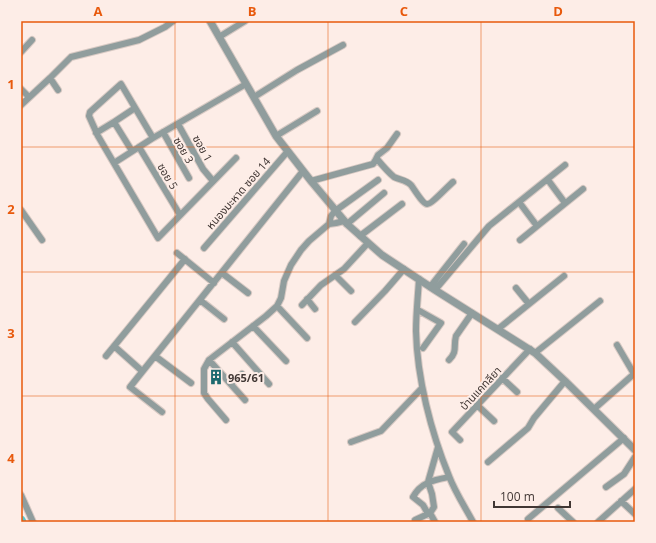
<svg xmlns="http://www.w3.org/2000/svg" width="656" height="543" viewBox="0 0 656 543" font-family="'Open Sans','Noto Sans Thai',sans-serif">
<rect width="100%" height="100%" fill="#fdede7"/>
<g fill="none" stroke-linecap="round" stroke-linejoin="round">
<path stroke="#58c4cb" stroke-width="9" d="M21,520L22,522"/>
<defs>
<path id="minor" d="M219,37L245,21
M21,52L32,40
M50,78L58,90
M21,89L29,97
M254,97L297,70L343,45
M21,105L50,78L71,57L139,40L165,27L173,21
M178,124L203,169L213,181
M163,132L189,178
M96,133L114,122
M276,136L317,111
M153,138L121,84L90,112L89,116L98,136L158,238L236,158
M139,147L180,215
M132,151L114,122L135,108
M377,159C382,165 388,172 394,177C400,180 406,180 411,185C414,189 423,204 427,204C431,205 449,185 453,182
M114,163L153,138L246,84
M548,180L565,203
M311,181L373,164L375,161L378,155L387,148L397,134
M519,202L537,226
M21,210L42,240
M329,224L336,223L344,221
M347,224L384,193
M360,236L402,204
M520,240L583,189
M204,248L288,151
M177,253L214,283
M222,273L248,293
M335,275L351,291
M419,279C418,296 416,314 416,331C417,378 431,432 449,476C455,492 465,507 473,522
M430,287L464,244
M516,288L529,304
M435,290L489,226L565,165
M307,299L315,309
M200,300L224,319
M302,305L321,285L344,269L368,243
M277,306L307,338
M418,310L441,323L423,348
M355,322L385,291L404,269
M253,326L286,361
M498,329L564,276
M232,342L269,384
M617,345L634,374
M114,346L142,371
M535,353L600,301
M106,356L185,259
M155,356L191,383
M209,360L245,400
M449,360C458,351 453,347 456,336L472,313
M502,378L517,392
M231,384L242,374
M477,405L494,421
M594,409L635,373
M162,412L130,387L303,171
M226,420L208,399L204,393V369L209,360L266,316L277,306L281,298L284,281L291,265L301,250L309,241L329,224L331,216L335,211L378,180
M460,440L452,432L530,349
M351,442L381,431L422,388
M488,462L528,428L534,418L565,381
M606,487L624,474L635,457
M21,495L33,522
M621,501L635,514
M558,508L573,522
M528,519L624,438
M415,520L430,513L427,512L423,505L413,497C421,482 434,480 449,477
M435,522L430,513L434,507L432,494L428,482L438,447
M598,522L635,489"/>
<path id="tertiary" d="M210,21L276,136L311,181L347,224L382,255L435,290L535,353L565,381L635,450"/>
</defs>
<use href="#minor" stroke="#d7c9c3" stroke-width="8"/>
<use href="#tertiary" stroke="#d7c9c3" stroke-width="9"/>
<use href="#minor" stroke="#909d9d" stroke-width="6"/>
<use href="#tertiary" stroke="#909d9d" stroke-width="7"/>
</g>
<path fill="none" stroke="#e8590c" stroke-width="1" stroke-opacity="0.55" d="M175,21V522M328,21V522M481,21V522M21,147H635M21,272H635M21,396H635"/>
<defs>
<symbol id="building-bare" viewBox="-9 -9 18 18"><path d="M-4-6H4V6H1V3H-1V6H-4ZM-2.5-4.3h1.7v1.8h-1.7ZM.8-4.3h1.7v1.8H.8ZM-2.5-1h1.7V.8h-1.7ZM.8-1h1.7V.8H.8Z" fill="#1c696e" stroke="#fdede7" stroke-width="2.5" paint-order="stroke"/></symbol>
</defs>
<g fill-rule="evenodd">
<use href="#building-bare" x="205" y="366" width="22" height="22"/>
</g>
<g text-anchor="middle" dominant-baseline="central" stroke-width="4" stroke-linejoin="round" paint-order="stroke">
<g font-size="11" fill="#413734" stroke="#fdede7">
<text transform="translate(203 148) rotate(61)">ซอย 1</text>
<text transform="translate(184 150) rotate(60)">ซอย 3</text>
<text transform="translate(168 176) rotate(59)">ซอย 5</text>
<text transform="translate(238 193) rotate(-49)">หนองมะหาด ซอย 14</text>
<text transform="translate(480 388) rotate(-47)">บ้านแคทลียา</text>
</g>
<g font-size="11" font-weight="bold" fill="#413734" stroke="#fdede7" text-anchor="start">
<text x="228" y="377">965/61</text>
</g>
</g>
<rect width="656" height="543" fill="none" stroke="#fdede7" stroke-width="44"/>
<path d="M494 501v6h76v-6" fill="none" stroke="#413734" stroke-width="2"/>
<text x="500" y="501" font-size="12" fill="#413734" stroke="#fdede7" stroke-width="3" paint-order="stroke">100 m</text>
<rect x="22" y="22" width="612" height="499" fill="none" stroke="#e8590c" stroke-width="1.5"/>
<g font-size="13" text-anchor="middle" font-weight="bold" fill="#e8590c">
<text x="98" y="16">A</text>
<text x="252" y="16">B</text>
<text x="404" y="16">C</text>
<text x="558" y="16">D</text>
<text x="11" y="89">1</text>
<text x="11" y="214">2</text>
<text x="11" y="338">3</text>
<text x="11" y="463">4</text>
</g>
</svg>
